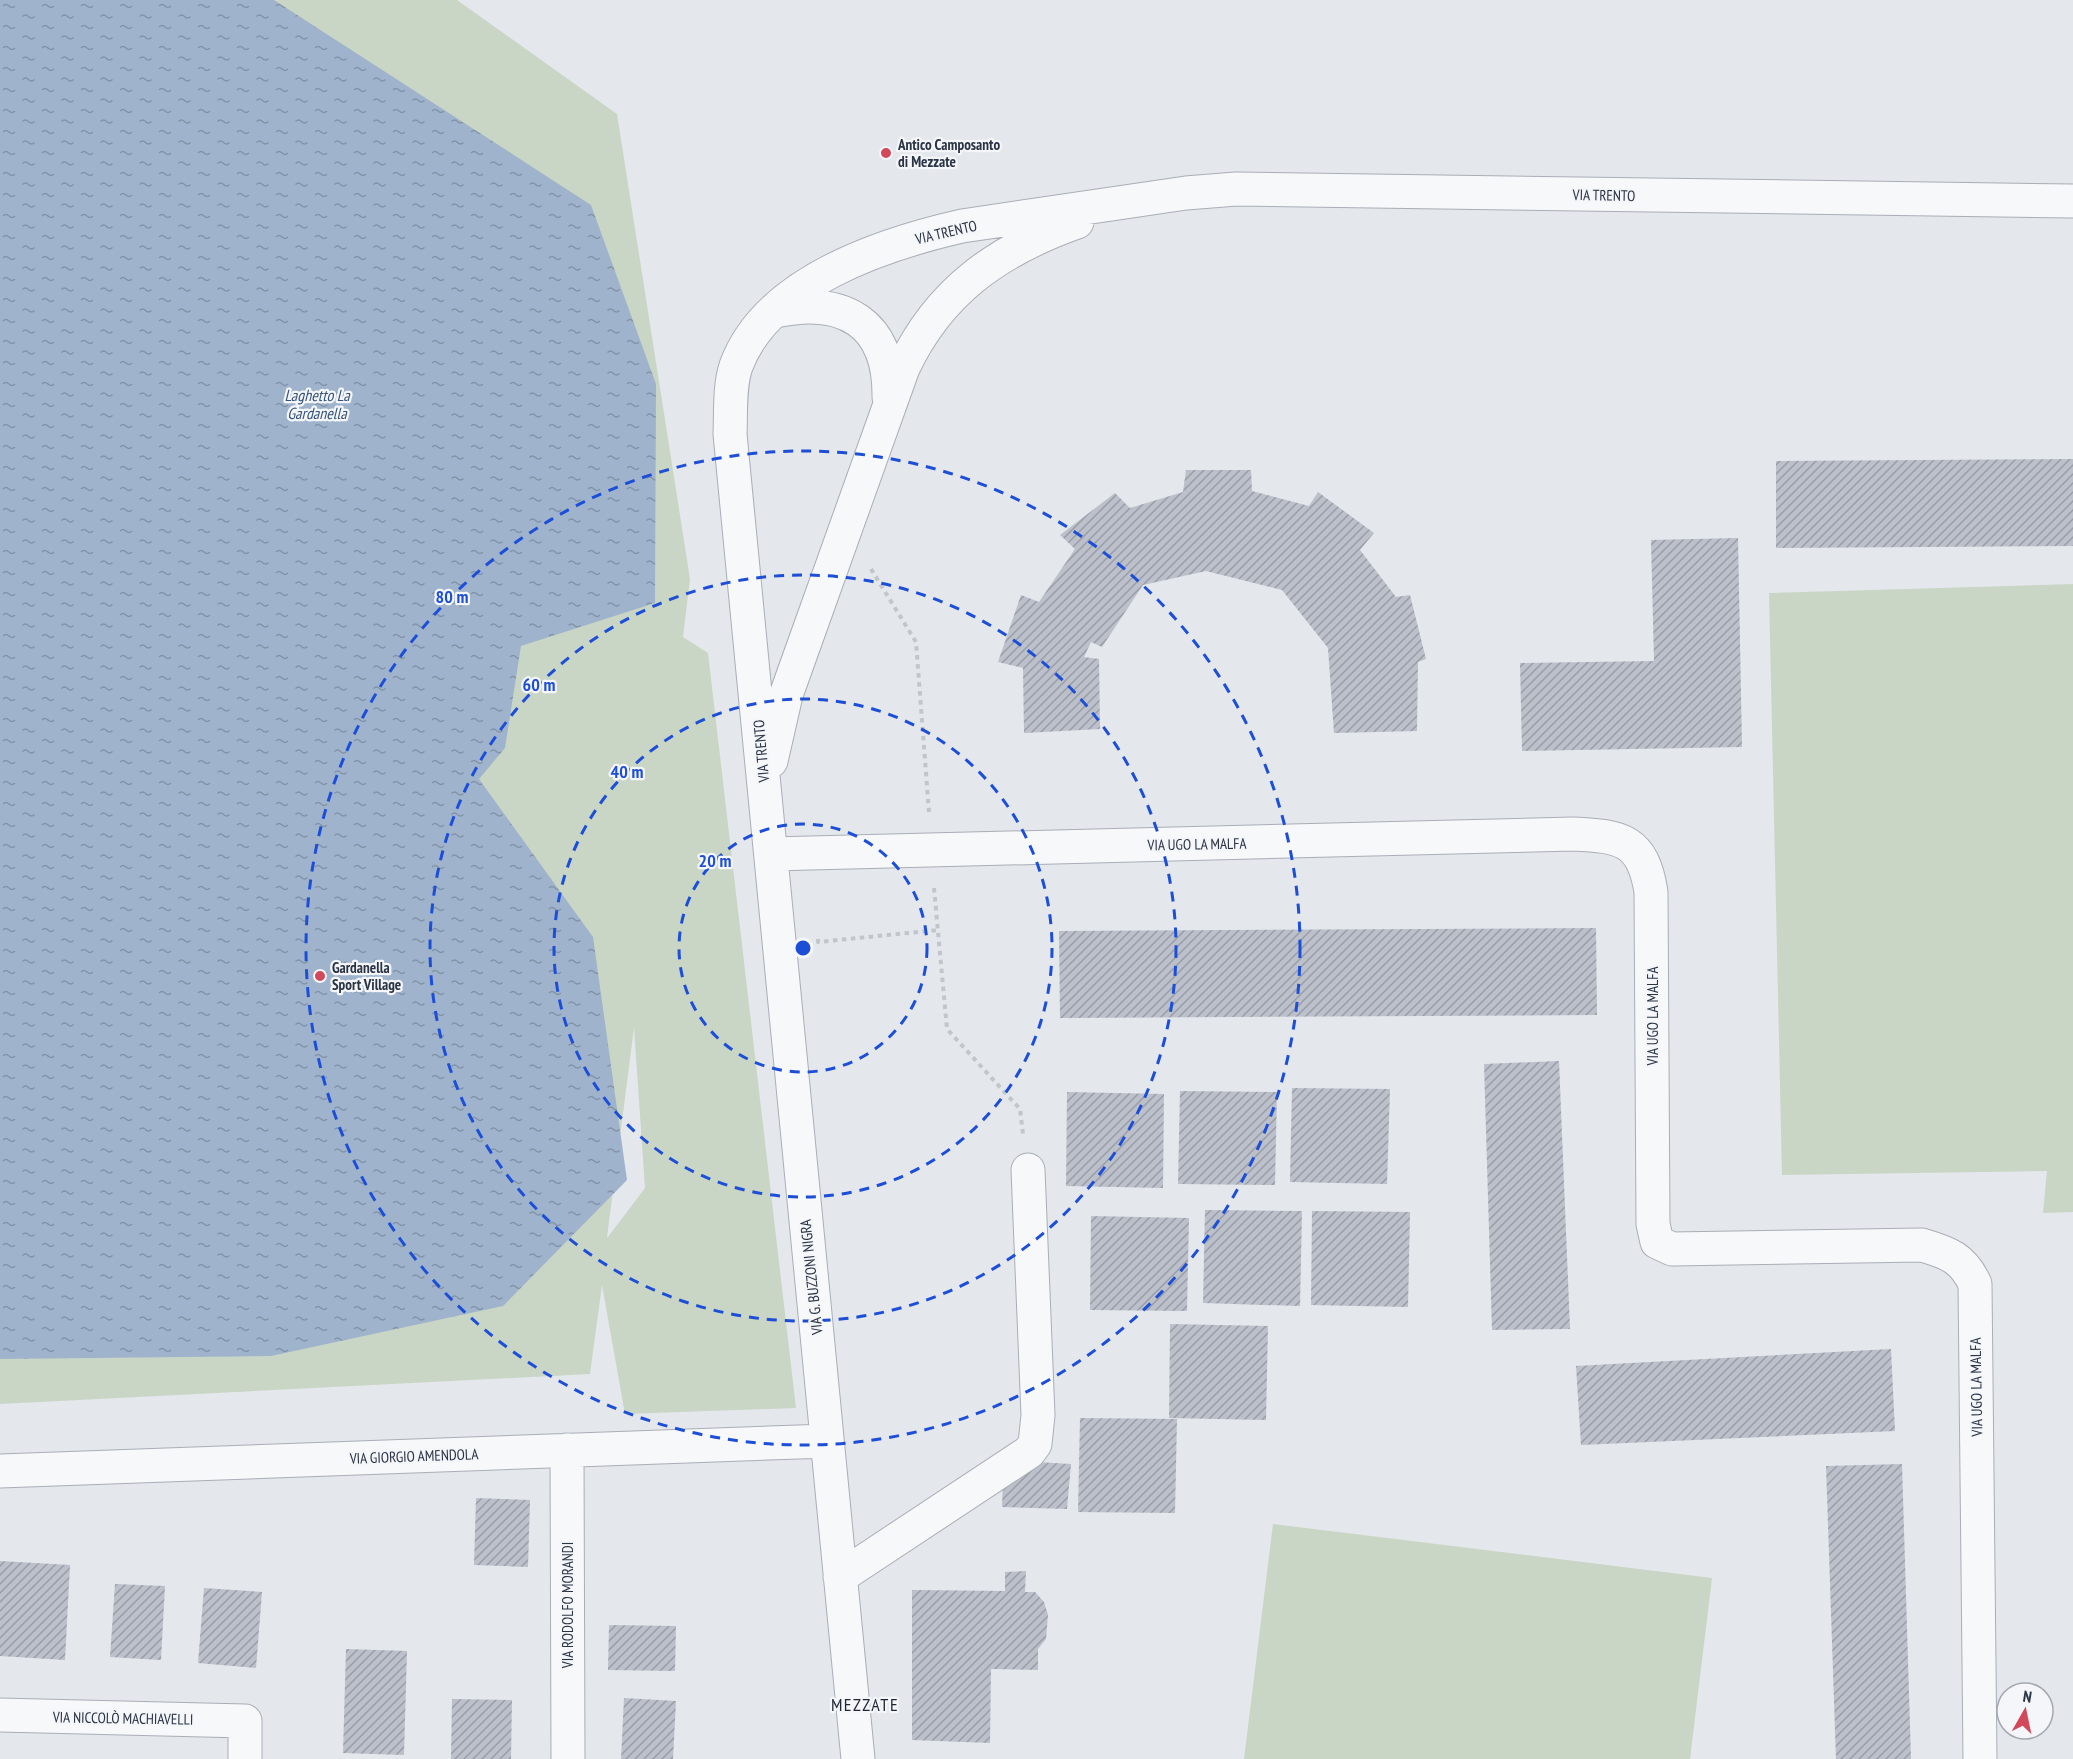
<svg xmlns="http://www.w3.org/2000/svg" width="2073" height="1759" viewBox="0 0 2073 1759" font-family="'PT Sans Narrow',sans-serif">
<defs>
<pattern id="water-ripples" width="26" height="14" patternUnits="userSpaceOnUse" patternTransform="scale(1.5)"><rect width="26" height="14" fill="#9fb4cc"/><path d="M2 4q2-2 4 0t4 0M15 11q2-2 4 0t4 0" fill="none" stroke="#8293a7"/></pattern>
<pattern id="building-hatch" width="6" height="6" patternUnits="userSpaceOnUse" patternTransform="scale(1.5)"><rect width="6" height="6" fill="#bbc0ca"/><path d="M-1 1l2-2M0 6l6-6M5 7l2-2" fill="none" stroke="#989da6"/></pattern>
</defs>
<rect width="100%" height="100%" fill="#e4e7ec"/>
<path fill="#c9d6c5" fill-rule="evenodd" d="M0,0H457L617,114L690,579L683,637L708,653L796,1408L625,1414L602,1285L590,1374L0,1404ZM634,1028L645,1188L608,1237H607Z
M2073,584V1212L2043,1213L2047,1171L1782,1175L1769,593Z
M1273,1524L1712,1578L1690,1759H1244Z"/>
<path fill="url(#water-ripples)" d="M0,0H274L591,205L656,384L655,603L521,646L505,748L479,779L593,937L627,1180L503,1306L271,1356L0,1359Z"/>
<path fill="url(#building-hatch)" d="M2073,459V546L1776,548V461Z
M1186,470H1251L1252,491L1309,506L1318,492L1374,533L1360,550L1396,597L1410,595L1426,659L1418,662L1417,731L1334,733L1328,648L1282,590L1206,571L1143,585L1102,647L1091,642L1084,657L1099,659L1100,729L1024,733L1023,668L998,662L1021,595L1039,602L1075,549L1060,535L1115,493L1130,508L1183,492Z
M1738,538L1742,747L1522,751L1520,663L1654,661L1651,540Z
M1596,928L1597,1015L1060,1018L1059,931Z
M1559,1061L1570,1329L1492,1330L1484,1064Z
M1292,1088L1390,1089L1387,1184L1290,1182Z
M1180,1091L1277,1092L1275,1185L1178,1184Z
M1067,1092L1164,1094L1163,1188L1066,1186Z
M1205,1210L1302,1211L1300,1306L1203,1303Z
M1312,1211L1410,1212L1408,1307L1311,1305Z
M1091,1216L1189,1218L1187,1311L1090,1310Z
M1170,1324L1268,1326L1266,1420L1169,1418Z
M1891,1349L1895,1431L1581,1445L1576,1366Z
M1080,1418L1177,1419L1175,1513L1078,1512Z
M1037,1462L1071,1464L1067,1509L1002,1507L1003,1479Z
M1902,1464L1911,1759H1836L1826,1466Z
M476,1498L530,1500L528,1567L474,1565Z
M0,1561L70,1565L65,1660L0,1656Z
M1026,1571L1025,1592H1035L1044,1602L1048,1615L1046,1639L1038,1649V1670L991,1669L990,1743L912,1740V1590L1005,1591V1572Z
M115,1584L165,1586L161,1660L110,1657Z
M204,1588L262,1592L256,1668L198,1663Z
M609,1625L676,1626L675,1671L608,1670Z
M346,1649L407,1651L404,1755L343,1753Z
M624,1698L676,1701L673,1759H621Z
M452,1699L512,1700L511,1759H451Z"/>
<g fill="none" stroke-linecap="round" stroke-linejoin="round">
<defs>
<path id="minor" d="M776,311C844,296 890,323 889,397
M771,761L786,695L903,368C939,291 998,250 1077,222
M771,854L1573,834C1622,836 1643,840 1651,892L1653,1224L1657,1242L1672,1249L1922,1245C1949,1253 1963,1258 1975,1284L1980,1759
M567,1450L568,1759
M0,1471L827,1441
M840,1577L1029,1452L1035,1444L1038,1415L1028,1170
M0,1715L245,1721V1759
M858,1759L730,434C731,413 729,387 736,366C767,282 883,244 962,226L1186,193L1236,189L2073,201"/>
</defs>
<use href="#minor" stroke="#a9aeb7" stroke-width="35"/>
<path stroke="#c2c5cb" stroke-width="4" stroke-dasharray="4.5 4.5" stroke-linecap="butt" d="M871,569L916,642L929,812
M934,888L947,1029L1020,1109L1023,1134
M818,939V942L938,930"/>
<use href="#minor" stroke="#f7f8fa" stroke-width="33"/>
</g>
<g fill="none" stroke="#1d4ed8" stroke-width="3" stroke-dasharray="10 8">
<circle cx="803" cy="948" r="124"/>
<circle cx="803" cy="948" r="249"/>
<circle cx="803" cy="948" r="373"/>
<circle cx="803" cy="948" r="497"/>
</g>
<g fill="#d1495b" stroke="#f4f6f9" stroke-width="2">
<circle cx="886" cy="153" r="6"/>
<circle cx="320" cy="976" r="6"/>
</g>
<g text-anchor="middle" dominant-baseline="central" stroke-width="4.5" stroke-linejoin="round" paint-order="stroke">
<g font-size="15" font-weight="bold" fill="#2b3445" stroke="#f4f6f9" text-anchor="start">
<text x="898" y="144">Antico Camposanto<tspan x="898" dy="17">di Mezzate</tspan></text>
<text x="332" y="967">Gardanella<tspan x="332" dy="17">Sport Village</tspan></text>
</g>
<g font-size="15" fill="#2b3445" stroke="#f4f6f9">
<text transform="translate(1604 195) rotate(1)">VIA TRENTO</text>
<text transform="translate(946 232) rotate(-13)">VIA TRENTO</text>
<text transform="translate(761 751) rotate(-95)">VIA TRENTO</text>
<text transform="translate(1197 844) rotate(-1)">VIA UGO LA MALFA</text>
<text transform="translate(1652 1016) rotate(-90)">VIA UGO LA MALFA</text>
<text transform="translate(811 1277) rotate(-96)">VIA G. BUZZONI NIGRA</text>
<text transform="translate(1976 1387) rotate(-91)">VIA UGO LA MALFA</text>
<text transform="translate(414 1456) rotate(-2)">VIA GIORGIO AMENDOLA</text>
<text transform="translate(567 1605) rotate(-90)">VIA RODOLFO MORANDI</text>
<text transform="translate(123 1718) rotate(1)">VIA NICCOLÒ MACHIAVELLI</text>
</g>
<g font-size="16" font-style="italic" fill="#34527a" stroke="#f4f6f9">
<text x="317" y="395">Laghetto La<tspan x="317" dy="18">Gardanella</tspan></text>
</g>
<g font-size="18" letter-spacing="1.5" fill="#1d2536" stroke="#f4f6f9">
<text x="865" y="1704">MEZZATE</text>
</g>
</g>
<circle cx="803" cy="948" r="9" fill="#1d4ed8" stroke="#f4f6f9" stroke-width="3"/>
<g font-size="18" text-anchor="middle" font-weight="bold" fill="#1d4ed8" stroke="#f4f6f9" stroke-width="4.5" stroke-linejoin="round" paint-order="stroke">
<text x="452" y="603">80 m</text>
<text x="539" y="691">60 m</text>
<text x="627" y="778">40 m</text>
<text x="715" y="867">20 m</text>
</g>
<g transform="translate(2025 1711) rotate(9)"><circle r="28" fill="#f4f6f9" stroke="#a4a8b1" stroke-width="1.5"/>
<path d="M0-4.5L10 22L0 15L-10 22Z" fill="#d1495b"/>
<text y="-9" font-size="16" font-weight="bold" text-anchor="middle" fill="#2b3445">N</text>
</g>
</svg>
